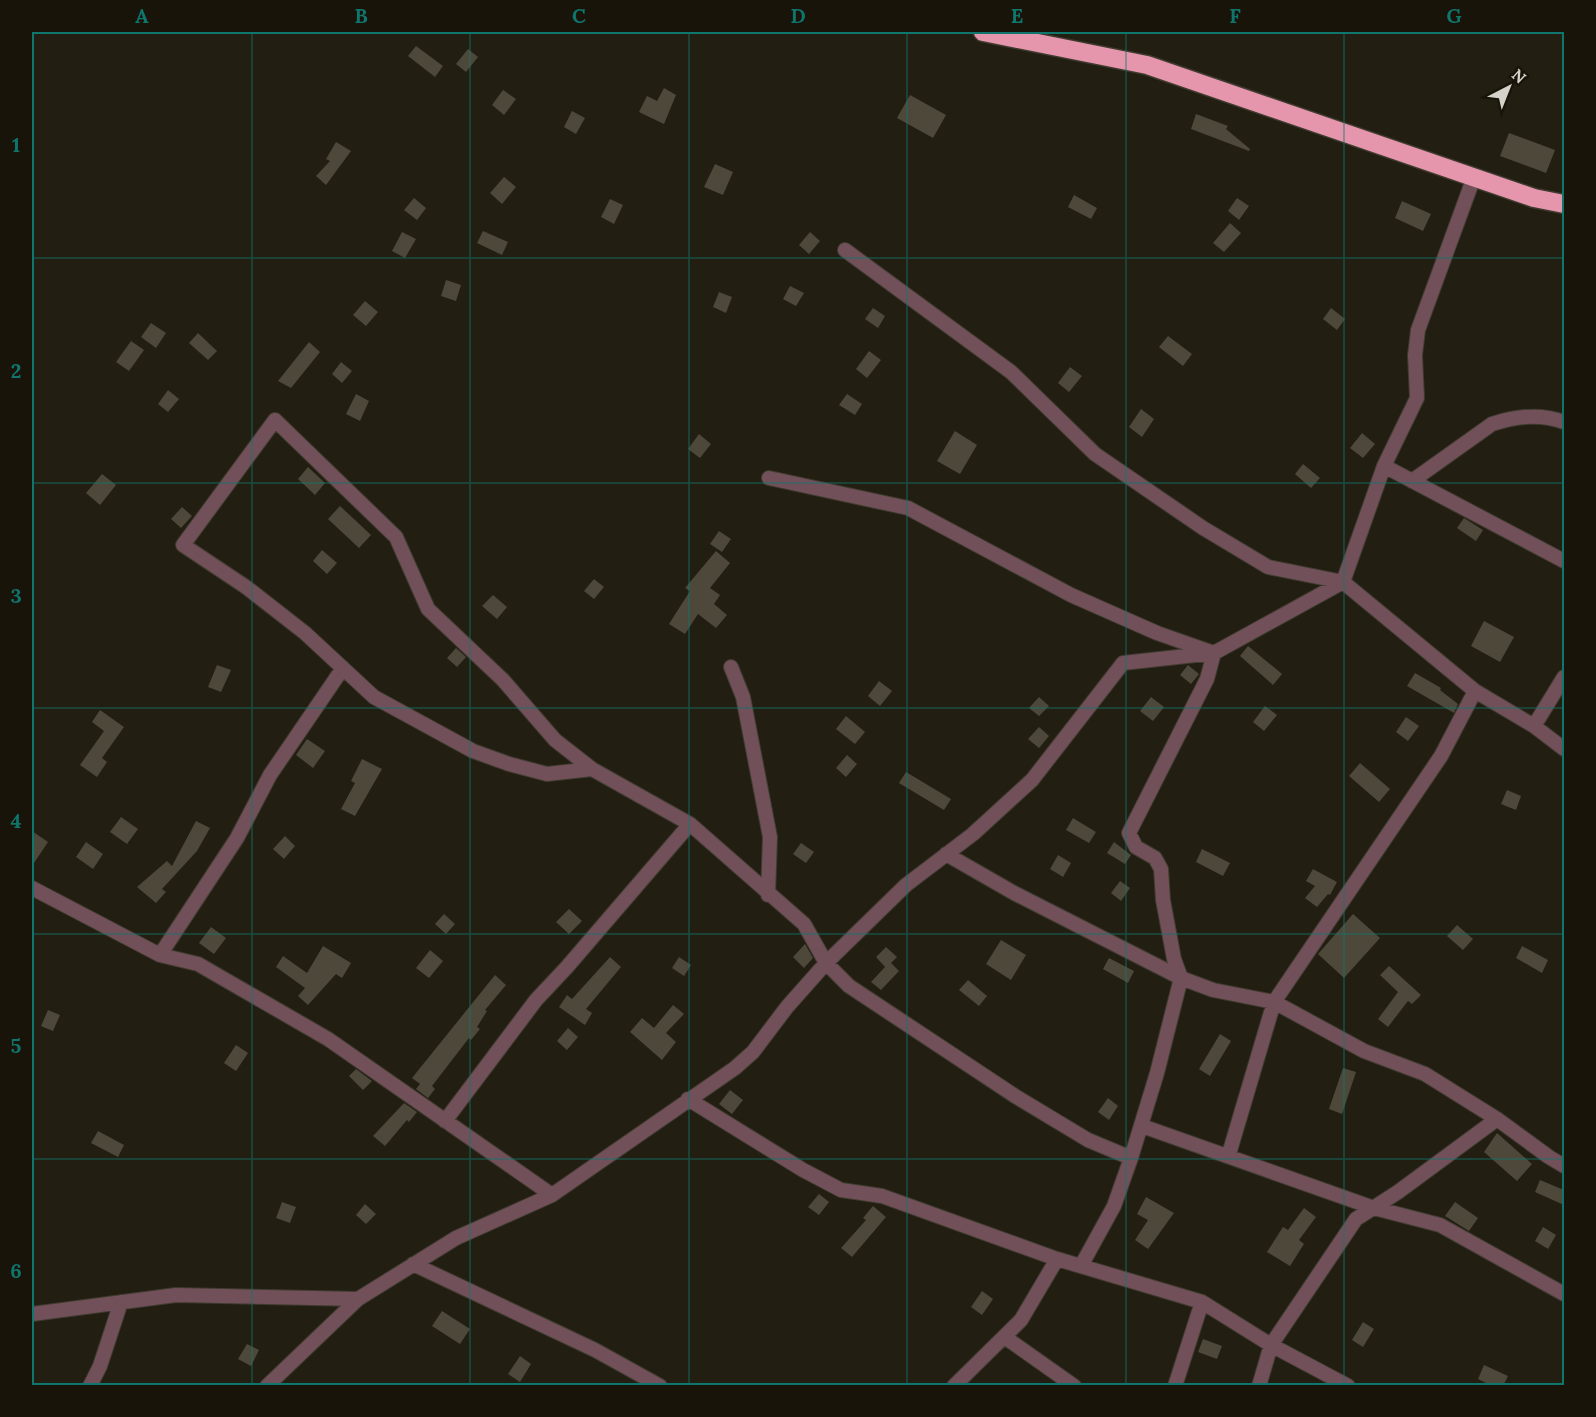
<svg xmlns="http://www.w3.org/2000/svg" width="1596" height="1417" viewBox="0 0 1596 1417" font-family="Lora,serif">
<rect width="100%" height="100%" fill="#221e12"/>
<path fill="#4d483a" d="M416,46L443,66L435,77L408,56Z
M468,49L478,57L466,72L456,64Z
M664,88L676,95L664,124L639,112L647,96L657,101Z
M503,90L516,99L504,115L492,105Z
M910,95L946,115L933,138L897,118Z
M572,111L585,118L576,134L564,127Z
M1196,114L1228,126L1226,129L1250,149L1249,151L1191,129Z
M1509,133L1555,150L1546,173L1500,156Z
M336,142L351,151L326,185L316,176L330,161L326,159Z
M715,164L733,172L723,195L704,187Z
M504,177L516,187L502,204L490,193Z
M1074,195L1097,208L1091,219L1068,207Z
M414,198L426,208L417,220L404,210Z
M1237,198L1249,206L1239,220L1228,211Z
M610,199L623,205L614,224L601,217Z
M1402,201L1431,214L1423,231L1395,218Z
M1230,223L1241,233L1224,252L1213,243Z
M483,231L508,242L502,255L477,243Z
M402,232L416,239L405,258L392,251Z
M810,232L820,241L809,254L799,245Z
M446,280L461,285L456,301L441,296Z
M790,286L804,293L796,306L783,299Z
M719,292L732,297L726,313L713,307Z
M365,301L378,312L366,326L353,315Z
M873,308L885,316L878,328L865,319Z
M1331,308L1345,319L1337,330L1323,319Z
M151,323L166,333L156,348L141,337Z
M198,333L217,351L208,360L189,343Z
M1168,336L1192,354L1183,366L1159,347Z
M131,341L144,350L129,371L116,362Z
M309,342L320,352L291,388L278,381Z
M869,351L881,360L867,378L856,369Z
M341,362L352,371L342,383L332,374Z
M1070,367L1082,376L1069,392L1058,383Z
M168,390L179,399L168,412L158,404Z
M356,394L369,401L360,421L346,414Z
M847,394L862,404L855,415L839,405Z
M1141,409L1154,419L1142,437L1129,427Z
M955,431L977,445L960,474L937,461Z
M1362,433L1375,444L1363,458L1350,448Z
M699,434L711,444L700,458L688,449Z
M1303,464L1320,478L1311,488L1295,474Z
M308,467L325,483L315,495L298,479Z
M102,474L116,485L100,505L86,493Z
M340,506L371,535L359,548L328,519Z
M182,507L192,516L181,528L171,519Z
M1464,518L1483,530L1476,541L1457,528Z
M719,531L731,539L722,552L710,544Z
M322,550L337,563L327,574L313,561Z
M716,551L730,563L710,588L720,595L714,604L727,615L716,628L698,614L685,634L669,624L690,591L685,588Z
M594,579L604,587L594,599L584,591Z
M493,595L507,607L497,619L482,606Z
M1484,621L1514,637L1500,662L1471,646Z
M1248,646L1282,674L1273,685L1240,656Z
M456,648L466,657L457,667L447,658Z
M217,665L231,670L221,692L208,687Z
M1188,665L1199,674L1191,684L1180,675Z
M1415,673L1441,688L1440,690L1458,704L1454,713L1407,686Z
M879,681L892,691L880,706L868,696Z
M1039,697L1049,706L1039,716L1029,708Z
M1151,697L1164,707L1153,721L1140,711Z
M1265,706L1277,715L1264,731L1253,722Z
M100,710L124,727L102,758L107,762L97,777L80,765L104,731L92,722Z
M846,716L865,732L855,744L836,729Z
M1406,717L1419,726L1408,741L1396,732Z
M1039,727L1049,736L1039,748L1028,739Z
M307,739L325,751L313,768L296,755Z
M847,755L857,764L846,777L836,768Z
M362,759L382,769L355,816L341,809L355,783L351,781Z
M1360,763L1390,789L1379,802L1349,776Z
M906,772L951,799L944,810L899,783Z
M1507,790L1521,796L1516,810L1501,804Z
M121,817L138,829L127,844L110,832Z
M1073,818L1096,832L1089,843L1066,830Z
M196,821L210,828L197,851L162,889L166,892L156,903L137,887L167,861L172,866Z
M32,831L48,842L32,866Z
M285,836L295,846L284,859L273,849Z
M86,842L103,854L93,869L76,857Z
M1114,842L1131,855L1125,864L1107,853Z
M801,843L814,852L806,863L793,854Z
M1202,849L1230,863L1223,876L1196,862Z
M1058,855L1071,863L1063,877L1050,869Z
M1313,869L1337,882L1330,895L1328,894L1317,907L1305,898L1315,886L1306,881Z
M1120,881L1130,888L1121,901L1111,893Z
M569,909L582,921L569,934L556,922Z
M444,914L455,924L446,934L435,924Z
M1353,914L1380,938L1344,978L1318,954Z
M1457,925L1473,939L1463,950L1447,936Z
M211,927L226,938L214,954L199,943Z
M1001,940L1026,955L1011,980L986,964Z
M805,944L813,958L804,968L793,957Z
M323,946L351,963L342,978L336,974L308,1005L298,996L305,988L276,967L283,956L307,973Z
M1522,946L1548,960L1542,973L1516,958Z
M886,947L897,957L891,963L899,971L881,990L871,982L885,967L876,957Z
M430,950L443,961L429,978L416,968Z
M610,957L621,967L586,1009L592,1013L585,1025L559,1007L567,995L572,999Z
M679,957L691,965L684,976L672,968Z
M1109,958L1134,971L1128,983L1103,969Z
M1389,966L1421,995L1412,1004L1408,1001L1388,1027L1378,1019L1398,992L1380,975Z
M495,975L506,985L485,1010L487,1011L477,1027L480,1029L471,1040L469,1038L432,1086L435,1089L428,1098L416,1089L420,1084L412,1078Z
M968,980L987,996L979,1006L959,990Z
M673,1005L684,1014L666,1033L676,1042L662,1060L630,1032L642,1018L654,1028Z
M48,1010L60,1015L53,1031L41,1026Z
M568,1028L578,1037L567,1050L557,1041Z
M1220,1034L1231,1041L1210,1076L1199,1069Z
M236,1045L248,1053L236,1071L224,1063Z
M1343,1068L1356,1072L1342,1114L1329,1109Z
M356,1069L372,1081L363,1090L349,1076Z
M730,1090L743,1100L732,1114L719,1104Z
M1108,1098L1118,1106L1109,1120L1098,1112Z
M404,1103L417,1112L409,1122L407,1120L385,1146L373,1136Z
M98,1131L124,1145L118,1157L91,1143Z
M1497,1133L1532,1164L1517,1181L1484,1152Z
M1540,1180L1564,1190V1205L1535,1192Z
M819,1194L829,1202L819,1215L808,1207Z
M1146,1197L1174,1213L1148,1249L1135,1240L1148,1220L1137,1214Z
M282,1202L296,1207L290,1223L276,1218Z
M1455,1202L1478,1218L1469,1231L1445,1216Z
M365,1204L376,1214L366,1224L356,1215Z
M873,1206L886,1217L852,1257L841,1248L866,1220L863,1218Z
M1304,1208L1316,1217L1299,1240L1304,1244L1290,1266L1267,1252L1283,1227L1288,1230Z
M1543,1227L1556,1235L1548,1249L1535,1241Z
M982,1291L993,1299L982,1315L971,1307Z
M442,1311L470,1329L460,1344L432,1326Z
M1363,1322L1374,1329L1363,1347L1352,1340Z
M1203,1339L1222,1346L1217,1359L1198,1352Z
M247,1344L259,1350L251,1366L238,1359Z
M520,1356L531,1364L520,1382L508,1374Z
M1484,1365L1508,1376L1503,1386H1492L1478,1379Z"/>
<g fill="none" stroke-linecap="round" stroke-linejoin="round">
<defs>
<path id="street" d="M845,250L1011,372L1095,454L1203,528L1268,567L1343,582L1475,691L1534,726L1564,749
M1384,466L1564,561
M769,478L908,508L1071,595L1157,633L1214,653L1207,679L1129,833L1136,847L1155,858L1161,869L1163,900L1174,959L1181,978L1157,1073L1131,1158L1114,1206L1081,1266
M1412,481L1492,424C1516,416 1540,413 1564,422
M731,667L743,697L770,837L768,895
M1534,726L1564,677
M592,769L547,774L509,764L473,751L374,697L305,633L246,587L183,545L275,420L396,537L428,609L503,680L555,740L592,769L690,824L804,924L826,963L849,986L1015,1096L1088,1140L1131,1158
M946,854L1014,893L1181,978L1213,990L1274,1002L1364,1051L1425,1074L1497,1119L1549,1157L1564,1166
M32,888L160,955L198,964L328,1039L552,1195
M160,955L237,838L270,775L343,668
M688,1099L803,1170L841,1190L882,1196L1057,1259L1202,1302L1271,1345L1348,1386
M445,1121L536,1000L567,967L690,824
M1142,1126L1374,1208L1440,1225L1564,1294
M1229,1154L1274,1002L1441,756L1475,691
M413,1264L595,1350L660,1386
M32,1314L176,1295L358,1299L456,1238L552,1195L735,1068L753,1052L787,1007L826,963L906,885L973,834L1032,780L1123,663L1214,653L1343,582L1384,466L1417,398L1415,355L1418,330L1474,177
M1006,1338L1074,1386
M90,1386L100,1366L121,1302
M267,1386L358,1299
M954,1386L1021,1320L1057,1259
M1175,1386L1202,1302
M1259,1386L1271,1345L1356,1219L1398,1192L1497,1119"/>
<path id="highway" d="M983,32L1147,65L1534,198L1564,204"/>
</defs>
<use href="#street" stroke="#3f3b2f" stroke-width="16"/>
<use href="#highway" stroke="#3f3b2f" stroke-width="21"/>
<use href="#street" stroke="#715059" stroke-width="14"/>
<use href="#highway" stroke="#e595ac" stroke-width="18"/>
</g>
<path fill="none" stroke="#0f766e" stroke-width="1.5" stroke-opacity="0.55" d="M252,32V1386M470,32V1386M689,32V1386M907,32V1386M1126,32V1386M1344,32V1386M32,258H1564M32,483H1564M32,708H1564M32,934H1564M32,1159H1564"/>
<rect width="1596" height="1417" fill="none" stroke="#191409" stroke-width="66"/>
<g transform="translate(1509 87) rotate(42)" stroke="#191409" stroke-width="4.5" paint-order="stroke">
<path d="M0-4.5L10 22L0 15L-10 22Z" fill="#d5d2ca"/>
<text y="-9" font-size="16" font-weight="bold" text-anchor="middle" fill="#d5d2ca">N</text>
</g>
<rect x="33" y="33" width="1530" height="1351" fill="none" stroke="#0f766e" stroke-width="2"/>
<g font-size="20" text-anchor="middle" font-weight="bold" fill="#0f766e">
<text x="142" y="23">A</text>
<text x="361" y="23">B</text>
<text x="579" y="23">C</text>
<text x="798" y="23">D</text>
<text x="1017" y="23">E</text>
<text x="1235" y="23">F</text>
<text x="1454" y="23">G</text>
<text x="16" y="152">1</text>
<text x="16" y="378">2</text>
<text x="16" y="603">3</text>
<text x="16" y="828">4</text>
<text x="16" y="1053">5</text>
<text x="16" y="1278">6</text>
</g>
</svg>
